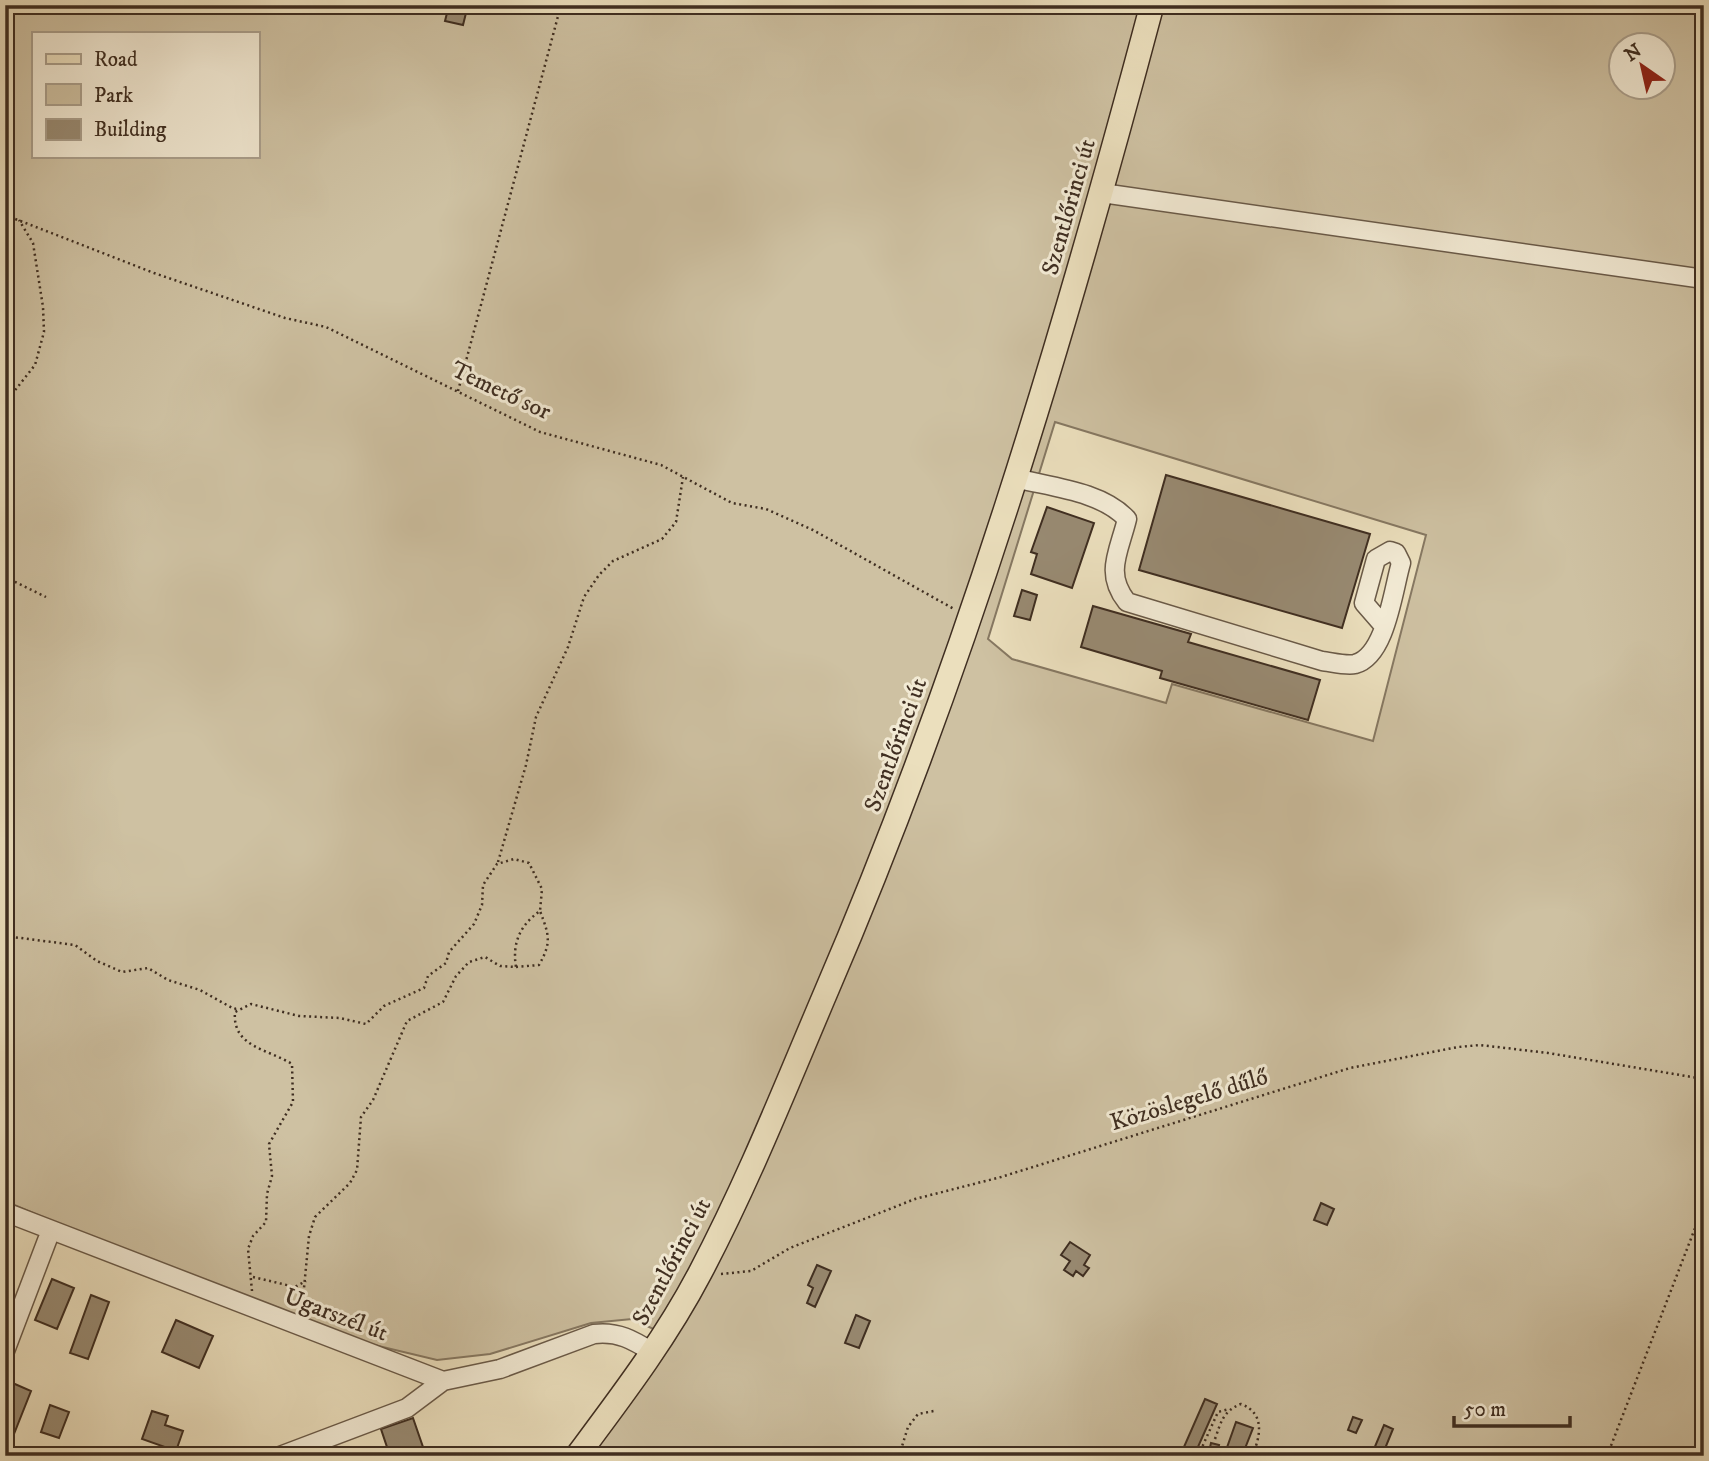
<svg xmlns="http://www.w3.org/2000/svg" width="1709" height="1461" viewBox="0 0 1709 1461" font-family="'IM FELL DW Pica',serif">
<rect width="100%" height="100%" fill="#ebdfbd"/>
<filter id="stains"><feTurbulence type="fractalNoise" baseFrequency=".00286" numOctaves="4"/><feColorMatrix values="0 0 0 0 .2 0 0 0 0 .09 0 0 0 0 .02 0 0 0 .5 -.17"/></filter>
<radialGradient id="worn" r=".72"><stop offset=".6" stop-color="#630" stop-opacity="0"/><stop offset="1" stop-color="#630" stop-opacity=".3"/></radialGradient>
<path fill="#cec1a2" stroke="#867862" stroke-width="2" fill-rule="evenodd" d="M5,5H1704V1456H590L675,1339L632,1319L591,1323L490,1354L437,1360L299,1327L5,1201ZM33,33H257V156H33ZM1622,46H1664V88H1622ZM1055,422L1426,535L1373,741L1172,684L1166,703L1012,659L988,639Z"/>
<path fill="#988a72" stroke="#3f2e21" stroke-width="2" d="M449,5H468L463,25L445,21Z
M1166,475L1370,534L1342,628L1139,570Z
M1047,507L1094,523L1072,588L1031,574L1037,554L1031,552Z
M1022,590L1037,595L1030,620L1014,616Z
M1093,606L1191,634L1188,642L1320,680L1308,720L1160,678L1162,671L1081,647Z
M1321,1203L1334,1209L1327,1225L1314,1220Z
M1070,1242L1090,1255L1084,1265L1089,1268L1083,1276L1076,1271L1073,1276L1064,1270L1070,1261L1061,1255Z
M817,1265L831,1271L815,1307L807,1303L813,1288L808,1285Z
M52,1279L74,1288L57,1329L35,1320Z
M91,1295L109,1302L88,1359L70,1353Z
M856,1315L870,1321L859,1348L845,1343Z
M176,1320L213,1336L199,1368L162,1352Z
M8,1381L31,1391L14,1434L5,1430V1388Z
M1205,1399L1217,1404L1194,1456H1180Z
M50,1405L69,1412L59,1438L41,1432Z
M152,1411L168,1416L165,1425L183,1431L176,1451L142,1439Z
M1353,1417L1362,1420L1356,1433L1348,1430Z
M413,1418L424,1450L407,1456H390L381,1429Z
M1236,1422L1253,1428L1242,1456H1224Z
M1384,1425L1393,1429L1382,1456H1371Z
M1211,1443L1219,1445L1216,1456H1208Z"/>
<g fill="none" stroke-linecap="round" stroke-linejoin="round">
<defs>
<path id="minor" d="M1102,193L1704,279
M1015,478C1050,487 1101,491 1127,519C1119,552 1104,573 1127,602L1322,661C1331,662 1346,666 1355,664C1386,656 1393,590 1401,563L1396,553L1390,551L1376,559L1364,603L1384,626
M5,1212L443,1381L500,1369L594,1334C618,1331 633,1340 654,1353
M5,1351L51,1230
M280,1456L407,1408L443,1381"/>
<path id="major" d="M577,1456C621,1397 666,1338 700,1273C748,1182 786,1086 826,992C963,674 1063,340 1152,5"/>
</defs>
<use href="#minor" stroke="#6a5a48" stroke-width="21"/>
<use href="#major" stroke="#3f2e21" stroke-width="26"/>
<path stroke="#3f2e21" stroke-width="2.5" stroke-dasharray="2 3.5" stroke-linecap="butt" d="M5,215L154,273L285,318L326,327L540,432L661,465L732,503L766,509L813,530L954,609
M458,391L561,5
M5,403L35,365L44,332L43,307L33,243L19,220
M5,577L46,597
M498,862L526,765L536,717L568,647L584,597L599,575L613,561L662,539L676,522L683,477
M5,936L75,945L97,961L122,972L148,968L168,980L200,990L234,1009L239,1008
M516,967L539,965C552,942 549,935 540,911
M721,1274L751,1271L790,1248L915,1199L1001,1177L1350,1068L1458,1047L1480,1045L1548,1053L1704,1079
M253,1277L295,1287L306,1281
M252,1291L248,1249L253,1236L266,1222L267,1194L272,1176L269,1144L293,1102L292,1064C268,1049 232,1047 235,1012L251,1004L299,1016L340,1018L366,1024L384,1006L424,988L428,976L446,963L449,952L474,924L482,905L483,885L497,864L514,859L529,863L542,889L540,911C520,925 512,943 516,967L500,966L485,957L469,962L456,976L443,1002L407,1021L373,1100L361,1117L357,1170L350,1183L315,1217L309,1236L302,1309
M1215,1439C1221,1422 1223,1411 1241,1404C1265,1413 1261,1436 1252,1456
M900,1451L934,1456
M899,1456L908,1427L918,1414L934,1411
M1198,1456L1218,1412L1229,1409
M1607,1456L1704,1205"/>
<use href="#minor" stroke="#f2ead4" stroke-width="18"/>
<use href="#major" stroke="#ebdfbd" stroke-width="23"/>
</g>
<g text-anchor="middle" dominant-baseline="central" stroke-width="6" stroke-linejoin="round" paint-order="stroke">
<g font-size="24" fill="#3f2e21" stroke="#f2ead4">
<text transform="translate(1069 207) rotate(-74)">Szentlőrinci út</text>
<text transform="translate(501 391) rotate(25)">Temető sor</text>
<text transform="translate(896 745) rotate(-70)">Szentlőrinci út</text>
<text transform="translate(1189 1100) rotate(-17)">Közöslegelő dűlő</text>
<text transform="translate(672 1262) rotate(-62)">Szentlőrinci út</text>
<text transform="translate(336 1315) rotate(21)">Ugarszél út</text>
</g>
</g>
<rect width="1709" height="1461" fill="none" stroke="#ebdfbd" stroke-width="28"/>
<rect x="7" y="7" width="1695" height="1447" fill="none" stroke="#3f2e21" stroke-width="3.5"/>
<rect x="14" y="14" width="1681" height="1433" fill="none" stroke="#3f2e21" stroke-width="2"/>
<rect x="32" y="32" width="228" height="126" fill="#f2ead4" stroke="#aa9f8c" stroke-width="2"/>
<rect x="46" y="54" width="35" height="10" fill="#ebdfbd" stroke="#aa9f8c" stroke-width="2"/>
<text x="94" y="66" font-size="21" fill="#3f2e21">Road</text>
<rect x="46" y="84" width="35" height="21" fill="#cec1a2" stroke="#aa9f8c" stroke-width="2"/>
<text x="94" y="102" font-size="21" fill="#3f2e21">Park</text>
<rect x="46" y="119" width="35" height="21" fill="#988a72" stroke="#aa9f8c" stroke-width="2"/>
<text x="94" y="136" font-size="21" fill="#3f2e21">Building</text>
<g transform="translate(1642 66) rotate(326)"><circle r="33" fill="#f2ead4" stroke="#aa9f8c" stroke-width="2"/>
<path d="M0-5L12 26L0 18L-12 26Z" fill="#8f2418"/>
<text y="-10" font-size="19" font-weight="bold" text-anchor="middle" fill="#3f2e21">N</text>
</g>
<path d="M1454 1416v10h116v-10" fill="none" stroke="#3f2e21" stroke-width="3.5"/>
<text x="1464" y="1416" font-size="21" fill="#3f2e21" stroke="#f2ead4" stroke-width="5" paint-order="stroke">50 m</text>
<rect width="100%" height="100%" filter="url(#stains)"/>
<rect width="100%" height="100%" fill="url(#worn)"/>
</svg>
